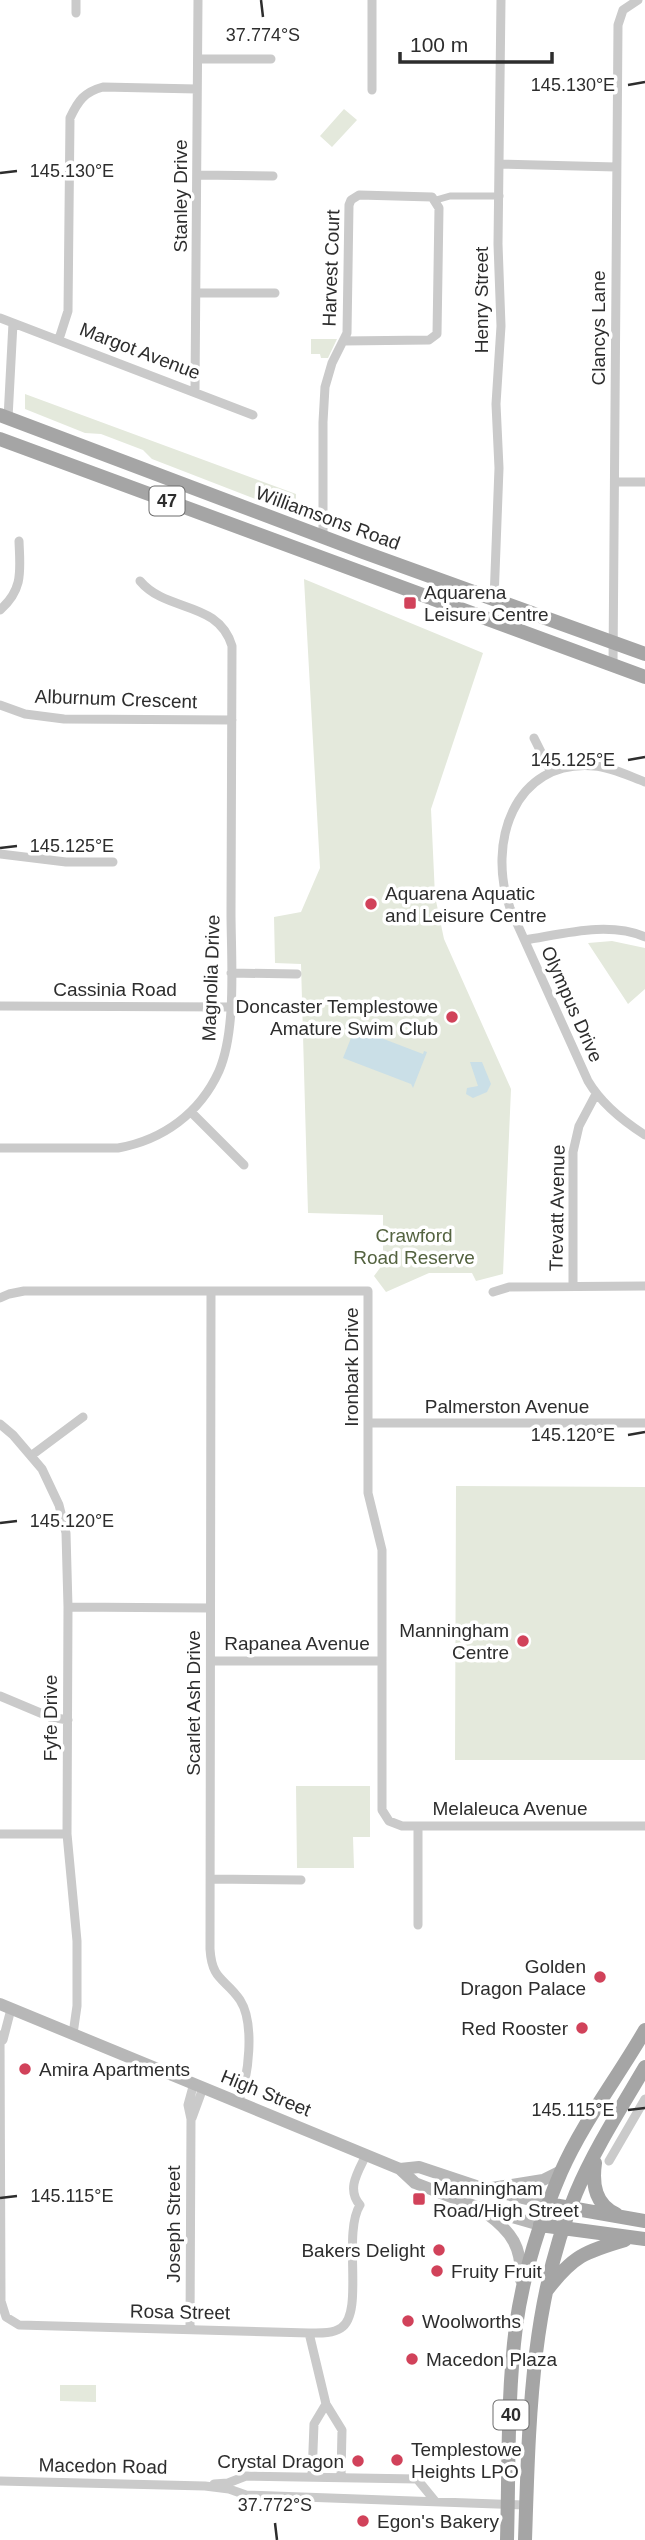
<svg xmlns="http://www.w3.org/2000/svg" width="645" height="2540" viewBox="0 0 645 2540" font-family="Arial,sans-serif">
<rect width="100%" height="100%" fill="#fff"/>
<path fill="#e4e9dc" d="M344,109L357,120L332,147L320,136Z
M311,339H337L328,358H321L320,354H311Z
M25,394L296,494V506L292,511H286L152,459L143,450L101,434L85,433L25,409Z
M304,579L483,653L431,809L435,896L444,939L511,1089L503,1274L476,1281L472,1273H429L386,1292L374,1276L383,1264V1215L308,1213L301,964L275,963L274,917L301,912L320,868Z
M612,941L645,948V989L628,1004L588,943Z
M456,1486L645,1487V1760H455Z
M296,1786H370V1837H353L354,1868H297Z
M60,2385H96V2402L60,2401Z"/>
<path fill="#cadfe7" d="M355,1028L423,1054L424,1051L427,1052L413,1088L411,1084L343,1058Z
M470,1062H482L491,1084L487,1092L473,1098L466,1094L467,1088L478,1086Z"/>
<g fill="none" stroke-linecap="round" stroke-linejoin="round">
<path stroke="#cacaca" stroke-width="7" d="M436,200L450,196H500"/>
<path stroke="#cacaca" stroke-width="9" d="M76,0V13
M198,59H271
M372,90V0
M500,164L616,167
M198,175L273,176
M197,293H275
M0,318L253,415
M59,339L68,311L70,118C78,101 84,92 103,87L197,89
M195,391L198,0
M8,418L13,323
M615,482H645
M323,537V422L325,387L332,363L347,333L349,205L351,200L359,195L432,197L439,208L437,334L429,340L344,341
M494,600L499,468L496,404L501,326L498,244L501,0
M0,610C24,589 20,570 19,541
M613,665L618,25L623,10L638,0
M0,705L25,714L64,719L232,720
M534,738L551,772
M645,782C629,776 611,767 594,766C513,759 487,845 510,908L588,1081C601,1103 623,1121 645,1135
M0,854L66,862H113
M525,940C563,934 609,921 645,937
M231,973L297,974
M0,1006L230,1007
M192,1113L244,1165
M0,1148H118C163,1140 200,1113 219,1071C237,1029 231,958 231,912C232,823 232,734 232,646C218,600 167,613 140,581
M573,1286V1152L579,1126L596,1094
M211,1291L210,1949C212,1981 225,1978 240,2000C255,2023 249,2078 238,2102
M493,1292L509,1287L645,1286
M0,1298L9,1294L24,1291H368V1493L382,1550V1810L389,1821L402,1826H645
M369,1423H645
M0,1424L13,1435L42,1469L59,1505L66,1533L68,1607L67,1834L77,1941V2006L73,2034
M32,1455L83,1417
M68,1607L210,1608
M211,1661H382
M0,1696L50,1717L68,1720
M0,1834H67
M210,1879L301,1880
M418,1925V1826
M0,2035L1,2301L6,2317L19,2325L309,2333C319,2333 332,2334 341,2328C365,2313 342,2234 360,2205C346,2189 358,2172 366,2155
M3,2040L11,2009
M192,2118L203,2088
M609,2161L645,2099
M190,2329L191,2119L188,2105L194,2083
M309,2333L326,2404L342,2430L341,2476
M312,2476L314,2424L326,2404
M0,2481L205,2486L229,2489L246,2495L525,2505
M214,2484L228,2483L246,2476L417,2479L435,2501"/>
<path stroke="#b7b7b7" stroke-width="12" d="M0,2004L400,2169L415,2183L477,2207L540,2225
M400,2169L419,2167L485,2189L548,2204
M492,2188L543,2180L561,2171
M486,2213C512,2232 522,2247 521,2280"/>
<path stroke="#a5a5a5" stroke-width="14" d="M0,415L363,552L645,654
M0,439L645,677
M595,2163C592,2184 595,2204 616,2214
M548,2204L645,2221
M540,2225L645,2239
M547,2290C573,2256 584,2252 625,2240
M507,2540C509,2469 507,2397 516,2326C523,2274 540,2221 561,2172C583,2122 618,2077 645,2030
M525,2540C529,2424 530,2302 576,2193C594,2150 621,2108 645,2067"/>
</g>
<path fill="none" stroke="#2d2d2d" stroke-width="2.5" d="M261,0L263,17M628,85L645,82M0,173L17,171M628,760L645,757M0,848L17,846M628,1435L645,1432M0,1523L17,1521M628,2110L645,2108M0,2198L17,2196M275,2523L277,2540"/>
<g fill="#d1425a" stroke="#fff" stroke-width="2.5">
<rect x="403" y="596" width="14" height="14" rx="3.5"/>
<circle cx="371" cy="904" r="7"/>
<circle cx="452" cy="1017" r="7"/>
<circle cx="523" cy="1641" r="7"/>
<circle cx="600" cy="1977" r="7"/>
<circle cx="582" cy="2028" r="7"/>
<circle cx="25" cy="2069" r="7"/>
<rect x="412" y="2192" width="14" height="14" rx="3.5"/>
<circle cx="439" cy="2250" r="7"/>
<circle cx="437" cy="2271" r="7"/>
<circle cx="408" cy="2321" r="7"/>
<circle cx="412" cy="2359" r="7"/>
<circle cx="397" cy="2460" r="7"/>
<circle cx="358" cy="2461" r="7"/>
<circle cx="363" cy="2521" r="7"/>
</g>
<g text-anchor="middle" dominant-baseline="central" stroke-width="7" stroke-linejoin="round" paint-order="stroke">
<g fill="#fff" stroke="#6c6c6c" stroke-width="2">
<rect x="149.5" y="486.5" width="35" height="29" rx="5"/>
<rect x="493.5" y="2400.5" width="35" height="29" rx="5"/>
</g>
<g font-size="18" font-weight="bold" fill="#2d2d2d">
<text x="167" y="501">47</text>
<text x="511" y="2415">40</text>
</g>
<g font-size="19" fill="#2d2d2d" stroke="#fff">
<text transform="translate(180 196) rotate(-90)">Stanley Drive</text>
<text transform="translate(331 268) rotate(-88)">Harvest Court</text>
<text transform="translate(481 300) rotate(-90)">Henry Street</text>
<text transform="translate(598 328) rotate(-90)">Clancys Lane</text>
<text transform="translate(140 351) rotate(21)">Margot Avenue</text>
<text transform="translate(328 518) rotate(20)">Williamsons Road</text>
<text transform="translate(116 699) rotate(2)">Alburnum Crescent</text>
<text transform="translate(211 978) rotate(-88)">Magnolia Drive</text>
<text x="115" y="989">Cassinia Road</text>
<text transform="translate(572 1004) rotate(66)">Olympus Drive</text>
<text transform="translate(557 1208) rotate(-89)">Trevatt Avenue</text>
<text transform="translate(351 1367) rotate(-90)">Ironbark Drive</text>
<text x="507" y="1406">Palmerston Avenue</text>
<text x="297" y="1643">Rapanea Avenue</text>
<text transform="translate(193 1703) rotate(-90)">Scarlet Ash Drive</text>
<text transform="translate(50 1718) rotate(-90)">Fyfe Drive</text>
<text x="510" y="1808">Melaleuca Avenue</text>
<text transform="translate(266 2093) rotate(22)">High Street</text>
<text transform="translate(173 2224) rotate(-90)">Joseph Street</text>
<text transform="translate(180 2312) rotate(1)">Rosa Street</text>
<text transform="translate(103 2466) rotate(1)">Macedon Road</text>
</g>
<g font-size="19" fill="#2d2d2d" stroke="#fff" text-anchor="start">
<text x="424" y="592">Aquarena<tspan x="424" dy="22">Leisure Centre</tspan></text>
<text x="385" y="893">Aquarena Aquatic<tspan x="385" dy="22">and Leisure Centre</tspan></text>
<text x="438" y="1006" text-anchor="end">Doncaster Templestowe<tspan x="438" dy="22">Amature Swim Club</tspan></text>
<text x="509" y="1630" text-anchor="end">Manningham<tspan x="509" dy="22">Centre</tspan></text>
<text x="586" y="1966" text-anchor="end">Golden<tspan x="586" dy="22">Dragon Palace</tspan></text>
<text x="568" y="2028" text-anchor="end">Red Rooster</text>
<text x="39" y="2069">Amira Apartments</text>
<text x="433" y="2188">Manningham<tspan x="433" dy="22">Road/High Street</tspan></text>
<text x="425" y="2250" text-anchor="end">Bakers Delight</text>
<text x="451" y="2271">Fruity Fruit</text>
<text x="422" y="2321">Woolworths</text>
<text x="426" y="2359">Macedon Plaza</text>
<text x="411" y="2449">Templestowe<tspan x="411" dy="22">Heights LPO</tspan></text>
<text x="344" y="2461" text-anchor="end">Crystal Dragon</text>
<text x="377" y="2521">Egon's Bakery</text>
</g>
<g font-size="19" fill="#546340" stroke="#fff">
<text x="414" y="1235">Crawford<tspan x="414" dy="22">Road Reserve</tspan></text>
</g>
</g>
<g font-size="18" text-anchor="middle" fill="#2d2d2d" stroke="#fff" stroke-width="7" stroke-linejoin="round" paint-order="stroke">
<text x="263" y="41">37.774°S</text>
<text x="573" y="91">145.130°E</text>
<text x="72" y="177">145.130°E</text>
<text x="573" y="766">145.125°E</text>
<text x="72" y="852">145.125°E</text>
<text x="573" y="1441">145.120°E</text>
<text x="72" y="1527">145.120°E</text>
<text x="573" y="2116">145.115°E</text>
<text x="72" y="2202">145.115°E</text>
<text x="275" y="2511">37.772°S</text>
</g>
<path d="M400 52v10h152v-10" fill="none" stroke="#2d2d2d" stroke-width="3.5"/>
<text x="410" y="52" font-size="21" fill="#2d2d2d" stroke="#ffffff" stroke-width="5" paint-order="stroke">100 m</text>
</svg>
